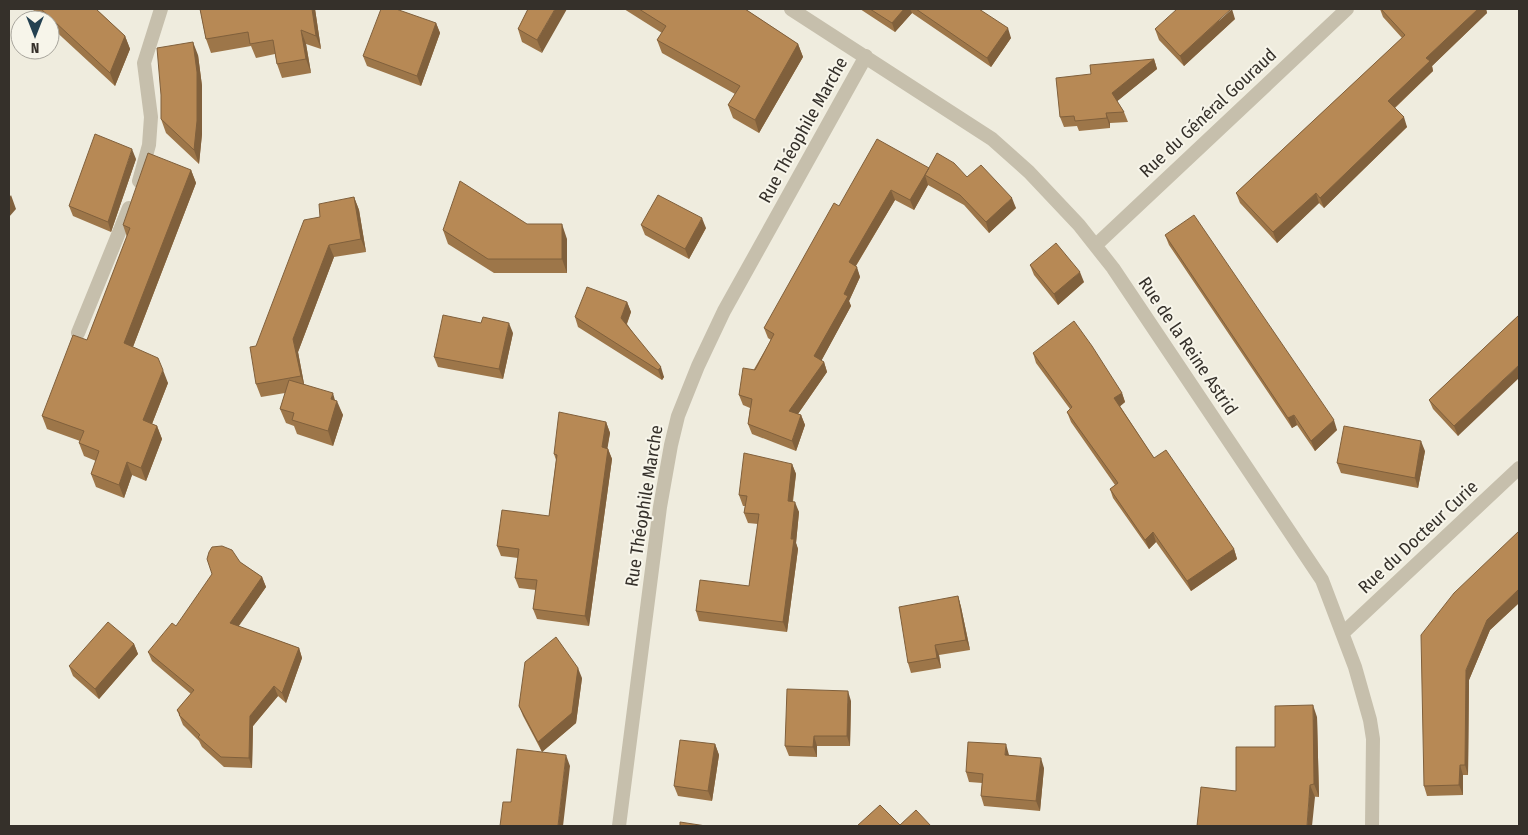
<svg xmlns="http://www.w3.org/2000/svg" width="1528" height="835" viewBox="0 0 1528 835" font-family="'Fira Sans Condensed',sans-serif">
<rect width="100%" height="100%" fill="#efecde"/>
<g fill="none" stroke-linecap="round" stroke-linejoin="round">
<path stroke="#c6bfac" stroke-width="14" d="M139,181L149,145L151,117L144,63L161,9
M78,333L129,208"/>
<path stroke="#c6bfac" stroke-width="14" d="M791,9L992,139L1029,172L1079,225L1113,268L1322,580L1355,667L1370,720L1373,739L1372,826
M1096,245L1347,9
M1343,633L1519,468
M619,826L660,507L671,445L678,416L698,366L724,311L866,56"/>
</g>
<path fill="#9d7649" d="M32,9H96L125,36L130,49L115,86L50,26V20H44Z
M200,9H315L321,49L306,44L311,73L282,78L277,64L275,54L256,58L251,46L211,53L206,39Z
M528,9L542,53L522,42L518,29Z
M624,9H745L798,44L803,57L759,133L733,118L728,105L735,94L662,53L657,40L662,33Z
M860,9H979L1011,38L991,67L912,13L895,32Z
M1380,9H1486L1487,13L1432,66L1433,71L1395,108L1407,127L1324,208L1319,203L1277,243L1240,203L1236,193L1402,38L1383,17Z
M1235,19L1184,66L1159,40L1155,29Z
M436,23L440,33L421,86L367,66L363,56Z
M198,55L202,86V134L199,164L166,133L161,119Z
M1154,59L1157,69L1117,101L1124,112L1128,122L1110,123V128L1079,131L1077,126L1064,127L1060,117L1091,74Z
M136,159L111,232L73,216L69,206Z
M929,168L967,177L1016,208L989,233L964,205L928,185L914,210L895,200L856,266L860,277L849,301L851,306L821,361L824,362L827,372L798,414L801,415L805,425L796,451L752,434L748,424L750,408L743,405L739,395L771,340L768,338L764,328L839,206Z
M191,170L196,183L133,347L168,383L152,424L157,426L162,439L146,481L132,475L124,498L96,487L91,474L96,461L84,456L79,443L80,441L47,429L42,416L87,340L127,237L123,225Z
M354,197L359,210L366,252L334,257L298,352L304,384L335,400L343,415L333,446L297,434L294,426L286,423L280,409L285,393L261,397L256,384L320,217Z
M527,224L567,239V273H494L448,244L443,230Z
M641,225L706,228L689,259L645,235Z
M1165,235L1337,430L1315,451L1297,425L1292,428L1169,245Z
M1030,265L1084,282L1058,305L1034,275Z
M627,302L631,312L627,324L664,377L662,380L578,327L575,317Z
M1519,315L1458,436L1433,409L1429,400Z
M513,333L503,379L438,367L434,357Z
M1033,353L1122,393L1125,402L1120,406L1154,458L1234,549L1237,559L1191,591L1156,542L1149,549L1113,498L1110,489L1115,485L1071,422L1067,412L1070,409L1036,363Z
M606,422L610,433L607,448L608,449L612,459L589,626L537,619L533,609L536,590L519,588L515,578L518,558L501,556L497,546L549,516L556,460L554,454Z
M1425,451L1418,488L1341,473L1337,463Z
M792,464L796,474L793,502L799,512L796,543L798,549L787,632L699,621L696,611L749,586L758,524L748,523L744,513L745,506H743L739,495Z
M1519,531V603L1490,630L1469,680L1468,775H1463V795L1427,796L1424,786Z
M240,562L262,577L266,587L238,626L299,648L302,658L286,703L278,696L253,726L252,768L224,767L202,747L199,741L183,725L177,710L191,694L152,661L148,652L176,626Z
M958,596L961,607L970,650L939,655L941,668L911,673L908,663Z
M134,644L138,654L99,699L73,676L69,666Z
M582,678L576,723L542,752L523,716L519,706Z
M851,701L850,746H817V757L789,756L785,746Z
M1317,717L1319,797L1236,791L1275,747Z
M715,744L719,755L712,801L678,796L674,786Z
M1009,755L1044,768L1040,811L984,806L981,796L982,783L969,782L966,772Z"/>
<path fill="#80603c" d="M312,9H315L321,49L316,36Z
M555,9H567L542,53L537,40Z
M904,9H910L912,13L895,32L892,23Z
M1232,9L1235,19L1184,66L1180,56Z
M1478,9H1486L1487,13L1432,66L1433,71L1391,111L1388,101L1426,58Z
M436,23L440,33L421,86L417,76Z
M1008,28L1011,38L991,67L987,58Z
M301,30L306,44L311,73L306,59Z
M125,36L130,49L115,86L110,73Z
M193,42L198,55L202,86V134L199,164L194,150Z
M798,44L803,57L759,133L755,120Z
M1154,59L1157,69L1115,103L1112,93Z
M1106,113L1110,123V128L1107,118Z
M1404,117L1407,127L1324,208L1320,198Z
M132,149L136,159L111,232L108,222Z
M929,168L925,175L928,185L914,210L910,200Z
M191,170L196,183L129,357L124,343Z
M891,190L895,200L852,272L849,262Z
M1316,193L1319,203L1277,243L1273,232Z
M11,195L16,209L9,217V198Z
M354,197L359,210L366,252L361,239Z
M1012,198L1016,208L989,233L986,222Z
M702,218L706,228L689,259L685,249Z
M562,224L567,239V273L562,259Z
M329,245L334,257L298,352L305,389L301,376L293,339Z
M857,267L860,277L849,301L851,306L818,367L814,356Z
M1080,272L1084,282L1058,305L1054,294Z
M627,302L631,312L625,328L621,318Z
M509,323L513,333L503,379L499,369Z
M824,362L827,372L793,421L789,411Z
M1519,365V378L1458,436L1454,426Z
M661,367L664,377L662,380L658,370Z
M163,370L168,383L148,434L143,420Z
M333,393L336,404L337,401L343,415L333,446L328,431L331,399Z
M1122,393L1125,402L1118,408L1114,398Z
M801,415L805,425L796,451L792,441Z
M1294,415L1297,425L1292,428L1288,418Z
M1334,420L1337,430L1315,451L1311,441Z
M606,422L610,433L606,457L602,447Z
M157,426L162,439L146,481L141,468Z
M1421,441L1425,451L1418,488L1415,478Z
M608,449L612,459L589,626L585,616Z
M127,462L132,475L124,498L119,485Z
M792,464L796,474L791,512L788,501Z
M795,502L799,512L796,543L798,549L787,632L783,622Z
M1153,532L1156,542L1149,549L1145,540Z
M1234,549L1237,559L1191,591L1187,581Z
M262,577L266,587L234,633L230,623Z
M1519,589V603L1490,630L1469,680L1468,775L1465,765L1466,670L1487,620Z
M958,596L961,607L970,650L966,640Z
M134,644L138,654L99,699L95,689Z
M935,645L939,655L941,668L937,658Z
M299,648L302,658L286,703L282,693Z
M578,668L582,678L576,723L542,752L538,742Z
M274,686L278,696L253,726L252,768L249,758L250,716Z
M848,691L851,701L850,746L847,736Z
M1313,705L1317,717L1319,797L1314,784Z
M814,736L817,746V757L813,747Z
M715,744L719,755L712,801L708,791Z
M1006,744L1009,755L1008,765L1005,755Z
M566,755L570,766L563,826H558Z
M1041,758L1044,768L1040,811L1036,801Z
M1460,765L1463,775V795L1459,785Z
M1310,785L1315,797L1312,826H1307Z"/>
<path fill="#b78955" stroke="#80603c" d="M41,9H96L125,36L110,73Z
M200,9H312L316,36L301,30L306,59L277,64L273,40L250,44L248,32L206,39Z
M381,9H396L436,23L417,76L363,56Z
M528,9H555L537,40L518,29Z
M639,9H745L798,44L755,120L728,105L740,86L657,40L666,26Z
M870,9H904L892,23Z
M916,9H979L1008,28L987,58Z
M1177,9H1231L1180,56L1155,29Z
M1381,9H1478L1426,58L1430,61L1388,101L1404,117L1320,198L1316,193L1273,232L1236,193L1405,35Z
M193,42L197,72V121L194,150L161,119V95L157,48Z
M1154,59L1112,93L1124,112L1106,113L1107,118L1075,121L1074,116L1060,117L1056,78L1091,74L1090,65Z
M95,134L132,149L108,222L69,206Z
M877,139L929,168L910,200L891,190L849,262L857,267L844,294L848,296L814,356L824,362L789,411L801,415L792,441L748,424L752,399L739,395L743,368L755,370L774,334L764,328L834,203L839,206Z
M148,153L191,170L124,343L158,358L163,370L143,420L157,426L141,468L127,462L119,485L91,474L99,451L79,443L84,431L42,416L73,335L87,340L130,228L123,225Z
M937,153L954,163L967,177L981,165L1012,198L986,222L960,195L925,175Z
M460,181L527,224H562V259H488L443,230Z
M658,195L702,218L685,249L641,225Z
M354,197L361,239L329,245L293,339L301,376L256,384L250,347L256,346L304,220L320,217L319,204Z
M1194,215L1334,420L1311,441L1294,415L1288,418L1165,235Z
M1056,243L1080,272L1054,294L1030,265Z
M587,287L627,302L621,318L661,367L658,370L575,317Z
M443,315L481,323L483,317L509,323L499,369L434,357Z
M1519,315V365L1454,426L1429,400Z
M1074,321L1092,346L1122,393L1114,398L1154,458L1166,450L1234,549L1187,581L1153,532L1145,540L1110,489L1118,483L1067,412L1072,407L1033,353Z
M289,380L333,393L331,399L337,401L328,431L292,420L294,413L280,409Z
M559,412L606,422L602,447L608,449L585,616L533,609L537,580L515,578L519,549L497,546L502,510L549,516L557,455L554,454Z
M1344,426L1421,441L1415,478L1337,463Z
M744,453L792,464L788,501L795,502L791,539H794L783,622L696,611L700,580L749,586L759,514L744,513L747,496L739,495Z
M1519,531V589L1487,620L1466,670L1465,765H1460L1459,785L1424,786L1421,635L1454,593Z
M222,546L232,550L240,562L262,577L230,623L299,648L282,693L274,686L250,716L249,758L221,757L198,737L200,735L179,715L180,714L177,710L194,690L148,652L172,623L176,626L212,574L207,559L209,552L212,547Z
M958,596L966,640L935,645L937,658L908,663L899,607Z
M108,622L134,644L95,689L69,666Z
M556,637L578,668L572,713L538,742L519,706L525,662Z
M787,689L848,691L847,736H814L813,747L785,746Z
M1313,705L1314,784L1310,785L1307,826H1197L1201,787L1236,791V747H1275V706Z
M680,740L715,744L708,791L674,786Z
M968,742L1006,744L1005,755L1041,758L1036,801L981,796L983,774L966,772Z
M517,749L566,755L558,826H500L503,802H511Z
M880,805L900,825L916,810L931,826H857Z
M680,822L706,826H680Z"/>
<g text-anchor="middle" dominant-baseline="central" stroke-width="4" stroke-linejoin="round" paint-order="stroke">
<g font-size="18" fill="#35302a" stroke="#f7f5ea">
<text transform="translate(1208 113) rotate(-43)">Rue du Général Gouraud</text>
<text transform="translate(803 130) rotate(-61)">Rue Théophile Marche</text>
<text transform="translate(1188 346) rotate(56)">Rue de la Reine Astrid</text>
<text transform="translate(644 506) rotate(-81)">Rue Théophile Marche</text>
<text transform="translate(1418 537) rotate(-43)">Rue du Docteur Curie</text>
</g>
</g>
<rect width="1528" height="835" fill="none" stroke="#35302a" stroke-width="20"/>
<g transform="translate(35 35) rotate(180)"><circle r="24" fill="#f7f5ea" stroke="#a9a69d"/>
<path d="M0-4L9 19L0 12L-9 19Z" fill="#244151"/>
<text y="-8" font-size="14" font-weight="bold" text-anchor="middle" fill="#35302a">N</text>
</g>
</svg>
